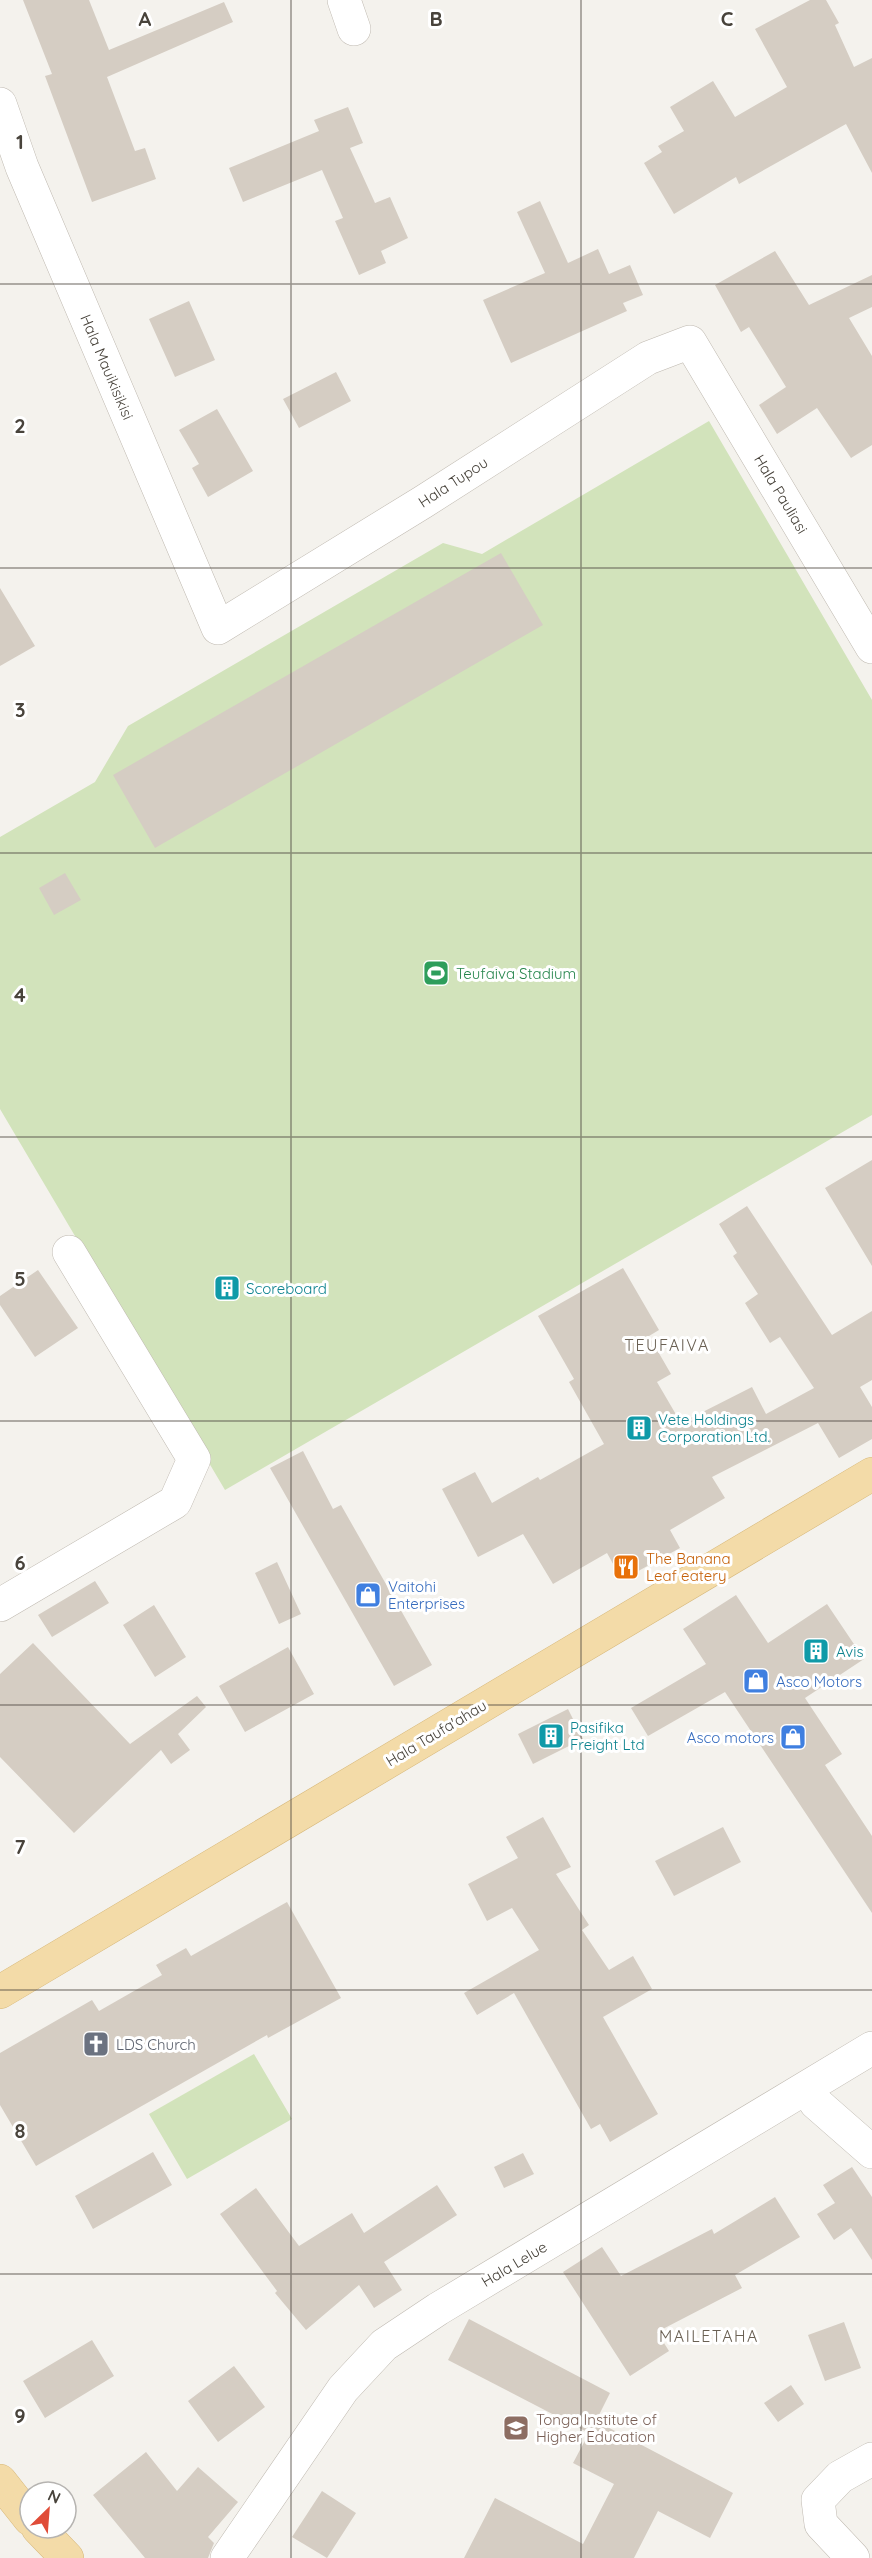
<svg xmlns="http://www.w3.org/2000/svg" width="872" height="2558" viewBox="0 0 872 2558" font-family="Quicksand,sans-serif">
<rect width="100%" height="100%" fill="#f4f2ed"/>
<path fill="#d2e3bb" d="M709,421L872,700V1115L225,1490L0,1109V837L95,782L128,726L443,543L482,554Z
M254,2054L292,2119L187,2179L149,2114Z"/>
<path fill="#d5cdc3" d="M23,0H89L109,50L224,2L233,22L107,77L135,151L145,148L156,179L92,202L45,76L52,74Z
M810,0H826L839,23L835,25L854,67L872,58V173L846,124L739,184L736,177L674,214L644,163L662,152L658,146L684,131L670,107L713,81L735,117L787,87L755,29Z
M348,107L363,143L350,148L375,203L390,197L408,238L381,251L386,263L359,275L335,221L343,218L322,170L243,202L229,168L319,131L314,120Z
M540,201L568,263L598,249L609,274L630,265L643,295L623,303L627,311L511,363L483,300L545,273L517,212Z
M775,251L809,305L872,275V307L849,318L872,356V445L851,458L817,408L777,434L759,405L786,387L749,327L741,332L715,285Z
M189,301L215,360L175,377L149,319Z
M336,372L351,401L299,428L283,399Z
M217,409L253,471L208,497L192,468L199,464L179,430Z
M501,553L543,625L155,848L113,775Z
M0,588L35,646L0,666Z
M65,873L81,900L54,915L39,888Z
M872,1160V1266L825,1188Z
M747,1206L832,1335L872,1311V1380L860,1387L872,1407V1439L839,1458L818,1423L712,1477L725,1498L670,1530L680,1548L622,1580L607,1553L553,1584L523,1534L478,1557L442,1489L475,1472L492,1503L538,1477L540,1480L604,1444L569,1382L574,1379L538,1316L623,1268L659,1330L649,1336L671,1374L657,1382L681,1423L752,1387L766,1414L814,1388L780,1337L770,1343L745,1303L758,1294L733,1256L737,1253L719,1224Z
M38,1270L78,1328L35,1357L0,1305V1296Z
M303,1451L333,1509L341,1505L432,1665L394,1686L270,1468Z
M277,1562L301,1614L279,1624L255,1573Z
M95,1581L109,1603L52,1637L38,1615Z
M736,1595L768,1643L827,1604L864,1659L805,1698L842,1754L825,1765L872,1836V1913L725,1692L648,1736L631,1708L706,1664L683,1629Z
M154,1605L186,1657L155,1677L123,1625Z
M33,1643L130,1744L197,1696L206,1707L178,1734L190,1750L171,1764L161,1750L74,1833L0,1757V1674Z
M288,1647L314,1694L245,1732L219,1686Z
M568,1709L583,1739L533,1764L518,1734Z
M543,1817L571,1867L556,1874L589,1925L582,1930L609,1970L633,1956L652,1989L603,2017L658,2114L610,2142L600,2124L591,2129L514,1993L477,2015L464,1993L539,1950L512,1908L487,1921L468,1884L518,1858L506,1837Z
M723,1827L741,1862L674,1896L655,1861Z
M287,1902L341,1998L268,2038L267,2035L36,2166L0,2105V2053L92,2000L99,2011L162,1975L156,1965L186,1948L191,1956Z
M153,2152L172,2185L93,2229L75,2196Z
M523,2153L534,2174L504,2188L494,2167Z
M852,2167L872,2197V2260L851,2228L834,2240L817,2214L835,2203L823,2185Z
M437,2185L457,2215L384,2262L402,2290L374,2308L359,2285L306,2330L275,2293L277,2291L220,2214L256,2188L299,2246L352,2213L364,2233Z
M775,2197L800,2237L735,2275L742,2288L657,2332L669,2351L630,2376L563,2272L602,2247L621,2276L712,2229L714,2234Z
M469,2319L610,2393L596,2421L733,2493L710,2538L658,2511L634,2558H464L495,2498L583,2544L614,2484L573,2463L589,2433L448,2360Z
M844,2322L861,2368L825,2381L808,2335Z
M92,2340L114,2376L45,2418L23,2381Z
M234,2366L265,2407L218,2442L188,2401Z
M791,2385L804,2404L778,2422L764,2403Z
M146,2452L177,2491L198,2467L238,2502L208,2537L214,2543L208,2558H145L93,2495Z
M322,2491L356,2513L327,2558L292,2537Z"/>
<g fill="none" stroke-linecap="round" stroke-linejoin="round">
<defs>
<path id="minor" d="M344,0L354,29
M0,104L22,167L218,628L423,502L648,358L690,342L872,647
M0,1605L175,1502L194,1459L69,1252
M806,2088L816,2103L872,2152
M227,2558L343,2389L384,2345L438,2309L872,2048
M853,2558L821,2524L818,2500L840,2477L872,2459"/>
<path id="major" d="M0,1992L872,1474
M0,2481L30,2519
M38,2528L67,2558"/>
</defs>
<use href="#minor" stroke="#bfb9b0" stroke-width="34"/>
<use href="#major" stroke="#d6b779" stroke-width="34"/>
<use href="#minor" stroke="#fff" stroke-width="33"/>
<use href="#major" stroke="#f3dba8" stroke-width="33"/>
</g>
<path fill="none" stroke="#48433b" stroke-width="1.5" stroke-opacity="0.55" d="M291,0V2558M581,0V2558M0,284H872M0,568H872M0,853H872M0,1137H872M0,1421H872M0,1705H872M0,1990H872M0,2274H872"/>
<defs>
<symbol id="stadium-square" viewBox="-11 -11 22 22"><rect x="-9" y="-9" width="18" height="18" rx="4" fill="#2e9e5b" stroke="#fff"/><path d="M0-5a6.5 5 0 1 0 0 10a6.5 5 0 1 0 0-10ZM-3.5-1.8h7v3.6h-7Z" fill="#fff"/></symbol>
<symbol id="building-square" viewBox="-11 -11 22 22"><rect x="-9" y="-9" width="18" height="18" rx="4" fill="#0f9aa8" stroke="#fff"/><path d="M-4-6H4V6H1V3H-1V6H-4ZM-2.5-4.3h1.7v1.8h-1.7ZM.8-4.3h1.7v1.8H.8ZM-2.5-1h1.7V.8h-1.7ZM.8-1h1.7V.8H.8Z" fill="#fff"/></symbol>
<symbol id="restaurant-square" viewBox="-11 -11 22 22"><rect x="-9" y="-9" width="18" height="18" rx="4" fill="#e8710a" stroke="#fff"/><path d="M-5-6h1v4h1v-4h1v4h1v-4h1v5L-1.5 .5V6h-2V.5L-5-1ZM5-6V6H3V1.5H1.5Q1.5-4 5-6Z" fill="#fff"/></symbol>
<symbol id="shop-square" viewBox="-11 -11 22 22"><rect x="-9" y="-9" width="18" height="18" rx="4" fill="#3f7fe0" stroke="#fff"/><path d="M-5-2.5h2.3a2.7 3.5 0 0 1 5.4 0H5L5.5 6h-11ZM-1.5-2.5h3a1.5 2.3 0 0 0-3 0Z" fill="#fff"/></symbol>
<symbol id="church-square" viewBox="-11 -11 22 22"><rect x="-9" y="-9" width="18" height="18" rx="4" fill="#6b7280" stroke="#fff"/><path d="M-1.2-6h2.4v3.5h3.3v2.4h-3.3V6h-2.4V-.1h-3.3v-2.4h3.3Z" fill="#fff"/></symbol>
<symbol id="school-square" viewBox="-11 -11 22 22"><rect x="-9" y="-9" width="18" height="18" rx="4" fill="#8d6e63" stroke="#fff"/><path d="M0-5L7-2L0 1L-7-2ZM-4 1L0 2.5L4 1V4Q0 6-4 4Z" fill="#fff"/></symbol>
</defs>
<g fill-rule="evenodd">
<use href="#stadium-square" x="421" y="958" width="30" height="30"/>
<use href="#building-square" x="212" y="1273" width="30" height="30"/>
<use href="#building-square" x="624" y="1413" width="30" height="30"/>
<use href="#restaurant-square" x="611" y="1552" width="30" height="30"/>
<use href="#shop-square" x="353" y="1580" width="30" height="30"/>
<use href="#building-square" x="801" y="1636" width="30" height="30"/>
<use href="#shop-square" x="741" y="1666" width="30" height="30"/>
<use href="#building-square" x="536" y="1721" width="30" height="30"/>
<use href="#shop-square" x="778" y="1722" width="30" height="30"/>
<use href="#church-square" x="81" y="2029" width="30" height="30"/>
<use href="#school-square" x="501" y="2413" width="30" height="30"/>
</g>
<g text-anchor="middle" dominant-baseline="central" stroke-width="6" stroke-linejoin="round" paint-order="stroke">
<g font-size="15" fill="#48433b" stroke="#fff">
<text transform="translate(107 367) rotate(67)">Hala Mauikisikisi</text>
<text transform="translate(453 482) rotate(-33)">Hala Tupou</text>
<text transform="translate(781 494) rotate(59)">Hala Pauliasi</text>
<text transform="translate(436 1733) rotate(-31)">Hala Taufa'ahau</text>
<text transform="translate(514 2264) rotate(-31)">Hala Lelue</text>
</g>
<g font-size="15" fill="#27864d" stroke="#fff" text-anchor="start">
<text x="456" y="973">Teufaiva Stadium</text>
</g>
<g font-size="15" fill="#0d838f" stroke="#fff" text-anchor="start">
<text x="246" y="1288">Scoreboard</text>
<text x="658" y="1419">Vete Holdings<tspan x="658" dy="17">Corporation Ltd.</tspan></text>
<text x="836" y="1651">Avis</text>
<text x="570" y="1727">Pasifika<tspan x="570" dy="17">Freight Ltd</tspan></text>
</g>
<g font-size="15" fill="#c56008" stroke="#fff" text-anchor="start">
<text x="646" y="1558">The Banana<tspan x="646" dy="17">Leaf eatery</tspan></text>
</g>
<g font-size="15" fill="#366cbe" stroke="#fff" text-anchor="start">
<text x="388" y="1586">Vaitohi<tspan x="388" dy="17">Enterprises</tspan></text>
<text x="776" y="1681">Asco Motors</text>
<text x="774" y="1737" text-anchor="end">Asco motors</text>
</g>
<g font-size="15" fill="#5b616d" stroke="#fff" text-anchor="start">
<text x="116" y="2044">LDS Church</text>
</g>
<g font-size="15" fill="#785e54" stroke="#fff" text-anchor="start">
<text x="536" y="2419">Tonga Institute of<tspan x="536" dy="17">Higher Education</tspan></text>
</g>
<g font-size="16" letter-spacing="1.5" fill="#6a6053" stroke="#fff">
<text x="667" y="1345">TEUFAIVA</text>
<text x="709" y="2336">MAILETAHA</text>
</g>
</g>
<g font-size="20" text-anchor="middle" font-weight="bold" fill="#48433b" stroke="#fff" stroke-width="6" stroke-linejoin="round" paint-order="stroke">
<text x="145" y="26">A</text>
<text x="436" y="26">B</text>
<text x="727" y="26">C</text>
<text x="20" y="149">1</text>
<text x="20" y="433">2</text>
<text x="20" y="717">3</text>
<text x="20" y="1002">4</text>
<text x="20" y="1286">5</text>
<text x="20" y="1570">6</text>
<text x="20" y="1854">7</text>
<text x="20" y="2138">8</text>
<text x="20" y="2423">9</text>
</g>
<g transform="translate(48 2510) rotate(25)"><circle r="28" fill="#ffffff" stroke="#b6b4b1" stroke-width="1.5"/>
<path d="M0-4.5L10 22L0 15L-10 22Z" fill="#e04c38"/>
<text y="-9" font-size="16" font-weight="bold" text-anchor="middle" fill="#48433b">N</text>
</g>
</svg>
